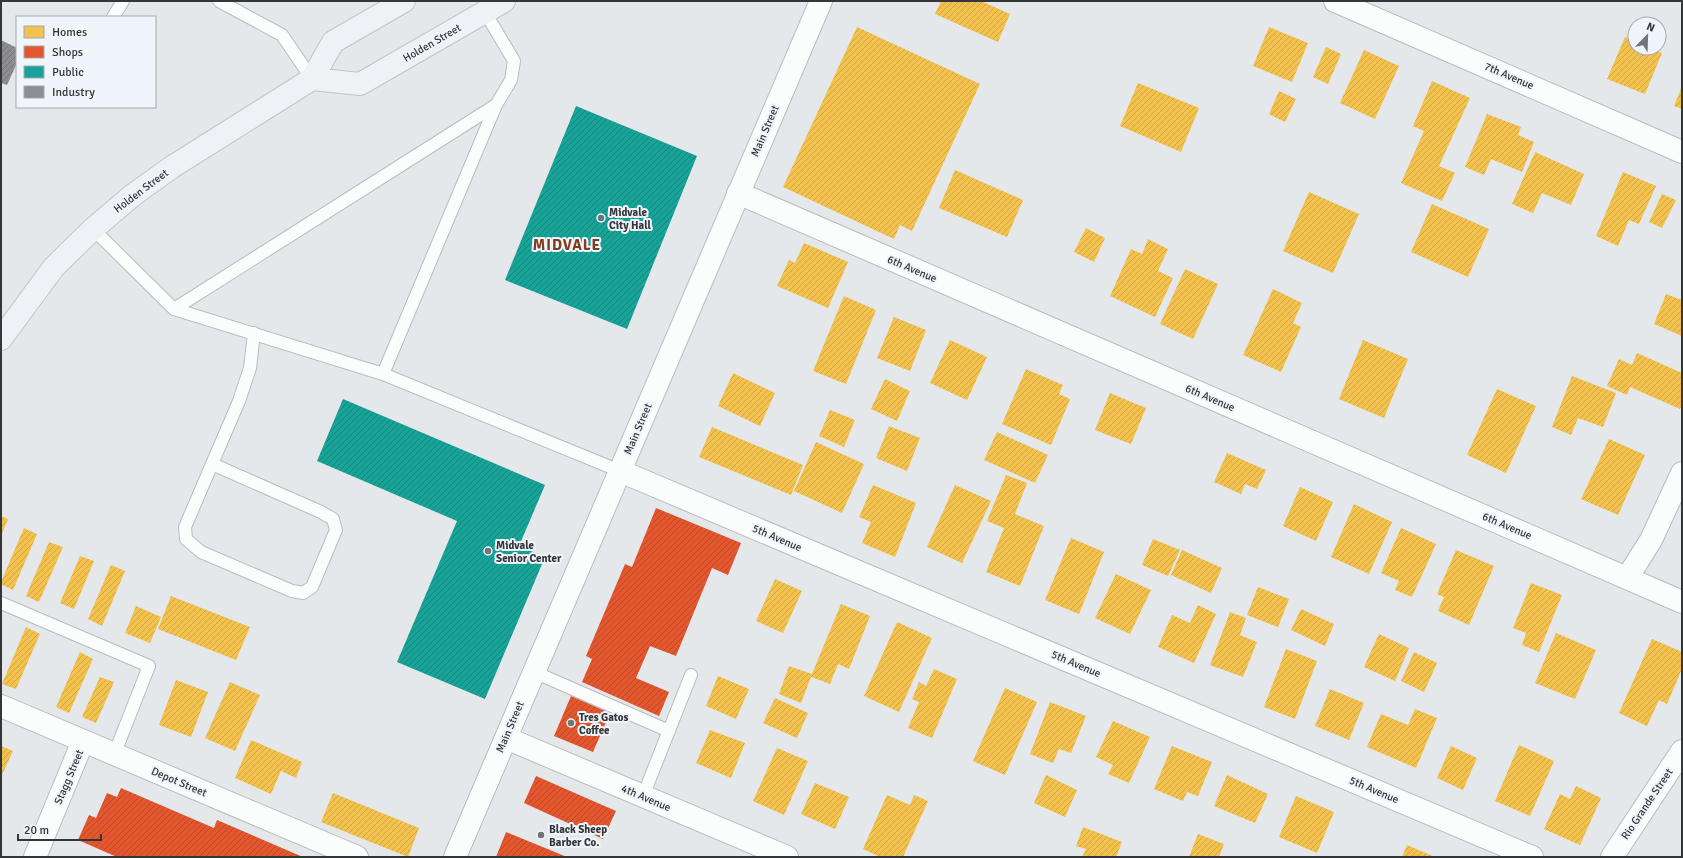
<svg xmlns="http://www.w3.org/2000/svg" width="1683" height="858" viewBox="0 0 1683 858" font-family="Signika,sans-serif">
<defs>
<pattern id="homes-hatch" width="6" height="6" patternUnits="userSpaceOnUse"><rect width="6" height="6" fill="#f2c14e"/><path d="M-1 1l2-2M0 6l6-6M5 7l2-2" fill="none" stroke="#d0a645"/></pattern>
<pattern id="shops-hatch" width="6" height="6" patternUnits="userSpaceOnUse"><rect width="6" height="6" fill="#e4572e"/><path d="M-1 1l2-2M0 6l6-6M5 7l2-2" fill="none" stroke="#ba4928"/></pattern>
<pattern id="public-hatch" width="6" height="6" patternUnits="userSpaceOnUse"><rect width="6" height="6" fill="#17a398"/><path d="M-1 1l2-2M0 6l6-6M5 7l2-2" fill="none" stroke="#16867d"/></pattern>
<pattern id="industry-hatch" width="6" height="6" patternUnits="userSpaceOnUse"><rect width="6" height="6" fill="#8d8d92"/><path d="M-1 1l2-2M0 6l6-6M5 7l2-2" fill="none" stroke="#747478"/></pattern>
</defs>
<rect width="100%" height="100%" fill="#e5e8eb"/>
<path fill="url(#homes-hatch)" d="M941,1H981L1010,14L998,42L935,14Z
M857,27L980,84L912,231L900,225L894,239L783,187Z
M1269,27L1308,43L1292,82L1253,66Z
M1625,37L1635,41V48H1651L1662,53L1645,94L1607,79Z
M1326,47L1341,54L1328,84L1313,77Z
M1364,50L1399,66L1375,119L1340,103Z
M1432,81L1470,98L1439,166L1455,173L1442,201L1401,183L1424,131L1413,126Z
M1138,83L1199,108L1181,152L1120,126Z
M1682,86V109L1674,106Z
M1279,91L1296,99L1285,122L1269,114Z
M1487,114L1521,127L1518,135L1534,142L1522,172L1491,159L1484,175L1465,167Z
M1535,152L1584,174L1571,205L1542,193L1533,213L1512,204Z
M955,170L1023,200L1007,237L939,208Z
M1623,172L1656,186L1639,224L1629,220L1618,246L1596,236Z
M1309,192L1359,214L1333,273L1283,251Z
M1662,194L1676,200L1662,228L1649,222Z
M1432,204L1489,229L1468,277L1411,252Z
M1086,228L1105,238L1094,262L1074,252Z
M1148,239L1168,249L1158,271L1173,278L1155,317L1110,296L1131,249L1142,254Z
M804,243L848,262L828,308L777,286L789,260L795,263Z
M1185,269L1218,284L1193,339L1160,324Z
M1273,289L1302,303L1293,323L1301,327L1281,372L1243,355Z
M1666,294L1682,300V336L1654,324Z
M844,296L876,310L846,384L813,371Z
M894,317L926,330L910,371L877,358Z
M950,340L987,357L967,400L930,383Z
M1363,340L1408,359L1384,418L1339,399Z
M1637,353L1682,373V405L1680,409L1630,387L1627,395L1607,386L1619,359L1632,365Z
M1026,369L1063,385L1059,394L1070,399L1051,445L1002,424Z
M733,373L775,393L760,426L718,406Z
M1572,376L1616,393L1603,427L1578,418L1571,435L1552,427Z
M885,379L910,391L897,421L871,409Z
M1497,389L1536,406L1506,473L1467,455Z
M1110,393L1146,408L1131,444L1095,430Z
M830,410L855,420L844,447L819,436Z
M889,426L920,438L907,471L876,458Z
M712,427L803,465L791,495L699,457Z
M997,432L1048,455L1035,483L984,460Z
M1609,439L1645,455L1618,515L1581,499Z
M816,442L864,464L842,513L794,491Z
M1227,453L1266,470L1257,489L1245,484L1241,494L1214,482Z
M1006,475L1027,483L1015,514L1044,526L1020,586L986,572L1004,528L987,521Z
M873,485L916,503L895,557L862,543L871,522L859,517Z
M955,485L991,501L962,563L927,547Z
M1300,487L1333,502L1316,541L1283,526Z
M1354,504L1392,522L1369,574L1331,557Z
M1,516L8,519L1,536Z
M24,528L37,534L13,590L1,584V582Z
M1401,528L1436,544L1412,597L1395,590L1399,581L1381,573Z
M1071,538L1104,552L1079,614L1045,600Z
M1153,539L1180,550L1168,576L1142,565Z
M49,542L63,547L39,602L26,596Z
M1182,550L1222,568L1211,593L1171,575Z
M1456,550L1494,566L1469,625L1438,611L1444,597L1437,594Z
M80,556L94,561L74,609L60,603Z
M111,565L125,571L102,626L88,619Z
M1116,574L1151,590L1130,634L1095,618Z
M775,579L802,591L783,633L756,621Z
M1531,583L1562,595L1539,652L1522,645L1526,633L1513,628Z
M1258,587L1289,599L1278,627L1247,615Z
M171,596L250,627L236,660L158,629Z
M841,604L870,616L849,669L838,664L830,684L811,677L801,703L779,694L789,666L812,674Z
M1198,605L1216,614L1194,663L1158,647L1172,615L1190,623Z
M136,606L161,617L150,643L125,633Z
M1301,609L1334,624L1325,646L1291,630Z
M1230,612L1246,618L1240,635L1257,642L1243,677L1210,665Z
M897,622L932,638L899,712L864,696Z
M26,627L40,634L16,689L2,684Z
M1556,633L1596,650L1575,699L1535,683Z
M1379,634L1409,648L1395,681L1364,667Z
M1652,639L1682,652V669L1667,704L1659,700L1647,726L1619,713Z
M1286,649L1317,661L1295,719L1264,707Z
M80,652L93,659L69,713L56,707Z
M1414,652L1437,663L1424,692L1401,681Z
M934,669L957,679L932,738L908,728L919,702L912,699L919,682L926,686Z
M718,676L749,689L736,719L706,706Z
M100,677L114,682L96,723L82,717Z
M176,680L208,692L191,737L159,725Z
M230,682L260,695L235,751L205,738Z
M1005,688L1037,702L1005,775L973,761Z
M1330,689L1364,703L1349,740L1315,726Z
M775,698L808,713L797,738L763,723Z
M1050,702L1086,716L1071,753L1059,749L1053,763L1030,754Z
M1415,709L1437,718L1416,768L1367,747L1381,714L1408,725Z
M1113,721L1150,737L1129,783L1108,774L1113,765L1096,757Z
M710,730L745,743L731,778L696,763Z
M251,740L302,762L296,778L281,771L271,794L235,778Z
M1519,745L1554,761L1530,816L1495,801Z
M1,746L13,751L1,777Z
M1172,746L1212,762L1198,796L1187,792L1183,801L1154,789Z
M1451,746L1477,758L1463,790L1437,778Z
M777,748L808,761L784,815L753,801Z
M1046,775L1077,790L1065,817L1034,803Z
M1227,775L1268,794L1255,823L1214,806Z
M815,783L849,797L835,829L801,814Z
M1576,786L1601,798L1580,845L1544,829L1560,794L1570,799Z
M333,793L419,828L408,857L321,822Z
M887,795L910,805L914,795L928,801L903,857H880L863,849Z
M1296,796L1334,812L1317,853L1279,837Z
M1083,827L1122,842L1116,857H1082L1086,849L1076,846Z
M1198,834L1224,844L1219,857H1189Z
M1407,845L1435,857H1402Z"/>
<path fill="url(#shops-hatch)" d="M656,508L741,543L728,575L712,568L676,656L650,646L636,678L669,692L659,716L582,682L592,659L586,656L625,564L632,567Z
M571,696L610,713L593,752L554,736Z
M536,776L616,811L603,839L524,803Z
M121,788L214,828L217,820L303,857H117L78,840L89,815L96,818L107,793L117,797Z
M506,832L567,857H496Z"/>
<path fill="url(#public-hatch)" d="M576,106L697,156L627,329L505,280Z
M343,399L545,485L519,546L545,557L485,699L397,662L457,521L317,461Z"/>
<path fill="url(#industry-hatch)" d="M1,40L17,48V63L7,85L1,83Z"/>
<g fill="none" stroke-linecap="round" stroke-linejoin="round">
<defs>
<path id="lane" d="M219,1L282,35L312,79
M113,17L123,1
M93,229L174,309L496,105L511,80L514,61L485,12
M174,309L383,374L496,105
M383,374L620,471
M212,464L321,512L333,519L336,530L312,587L303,593L292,591L201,552L186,539L185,527L239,401L250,368L254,333
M1,603L149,666L114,755
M534,672L669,731
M643,796L691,675"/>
<path id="street" d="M1335,1L1682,152
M738,193L1682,602
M620,471L1532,857
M1627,578L1651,540L1682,473
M1,706L357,857
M506,738L787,857
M35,857L83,741
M1612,857L1682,751"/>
<path id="secondary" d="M455,857L821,1"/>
<path id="primary" d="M312,79L360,84L504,1
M1,339L54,267L93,229L133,195L172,167L312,79L333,42L404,1"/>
</defs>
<use href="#lane" stroke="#babbbe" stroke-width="14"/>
<use href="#street" stroke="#babbbe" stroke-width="24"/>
<use href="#secondary" stroke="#babbbe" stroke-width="24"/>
<use href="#primary" stroke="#c1c3c5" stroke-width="24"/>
<use href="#lane" stroke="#fbfcfc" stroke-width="12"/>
<use href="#street" stroke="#fbfcfc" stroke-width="22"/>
<use href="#secondary" stroke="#fbfcfc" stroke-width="22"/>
<use href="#primary" stroke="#eef1f6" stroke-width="22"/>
</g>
<g fill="#727477" stroke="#eff5fb" stroke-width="1.5">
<circle cx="601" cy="218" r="4"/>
<circle cx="488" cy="551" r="4"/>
<circle cx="571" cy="723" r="4"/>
<circle cx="541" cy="835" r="4"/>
</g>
<g text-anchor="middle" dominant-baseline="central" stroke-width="4" stroke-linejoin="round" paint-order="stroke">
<g font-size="11" fill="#343639" stroke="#eff5fb">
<text transform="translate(432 43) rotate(-30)">Holden Street</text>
<text transform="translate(1509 76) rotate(23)">7th Avenue</text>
<text transform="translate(765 131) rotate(-67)">Main Street</text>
<text transform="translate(141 191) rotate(-37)">Holden Street</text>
<text transform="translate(912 269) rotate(23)">6th Avenue</text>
<text transform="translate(1210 398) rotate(23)">6th Avenue</text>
<text transform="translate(638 429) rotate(-67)">Main Street</text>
<text transform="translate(1507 526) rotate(23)">6th Avenue</text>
<text transform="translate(777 538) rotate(23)">5th Avenue</text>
<text transform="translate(1076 664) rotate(23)">5th Avenue</text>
<text transform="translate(510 727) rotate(-67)">Main Street</text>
<text transform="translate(69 777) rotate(-67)">Stagg Street</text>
<text transform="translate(179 782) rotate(23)">Depot Street</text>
<text transform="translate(1374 790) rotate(23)">5th Avenue</text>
<text transform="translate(646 798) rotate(23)">4th Avenue</text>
<text transform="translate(1647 804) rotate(-56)">Rio Grande Street</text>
</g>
<g font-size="11" font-weight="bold" fill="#343639" stroke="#eff5fb" text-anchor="start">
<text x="609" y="212">Midvale<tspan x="609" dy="13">City Hall</tspan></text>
<text x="496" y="545">Midvale<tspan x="496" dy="13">Senior Center</tspan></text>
<text x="579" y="717">Tres Gatos<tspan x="579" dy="13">Coffee</tspan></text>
<text x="549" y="829">Black Sheep<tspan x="549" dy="13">Barber Co.</tspan></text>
</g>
<g font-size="15" font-weight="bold" letter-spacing="1" fill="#7e3d1e" stroke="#eff5fb">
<text x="567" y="245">MIDVALE</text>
</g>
</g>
<rect width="1683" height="858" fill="none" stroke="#343639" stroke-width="4"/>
<rect x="16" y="16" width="140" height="92" fill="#eff5fb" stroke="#a4a9ad"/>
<rect x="24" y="26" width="20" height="12" fill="#f2c14e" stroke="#a4a9ad"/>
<text x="52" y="36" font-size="12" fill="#343639">Homes</text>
<rect x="24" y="46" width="20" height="12" fill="#e4572e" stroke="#a4a9ad"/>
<text x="52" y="56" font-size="12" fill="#343639">Shops</text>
<rect x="24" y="66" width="20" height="12" fill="#17a398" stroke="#a4a9ad"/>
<text x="52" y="76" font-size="12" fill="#343639">Public</text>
<rect x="24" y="86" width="20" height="12" fill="#8d8d92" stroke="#a4a9ad"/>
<text x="52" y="96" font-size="12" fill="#343639">Industry</text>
<g transform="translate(1647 36) rotate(23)"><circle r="19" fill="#eff5fb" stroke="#a4a9ad"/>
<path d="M0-3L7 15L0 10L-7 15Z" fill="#727477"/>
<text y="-6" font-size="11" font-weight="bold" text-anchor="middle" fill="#343639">N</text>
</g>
<path d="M18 834v6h83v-6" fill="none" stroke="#343639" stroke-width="2"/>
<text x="24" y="834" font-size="12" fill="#343639" stroke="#eff5fb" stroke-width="3" paint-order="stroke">20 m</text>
</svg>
